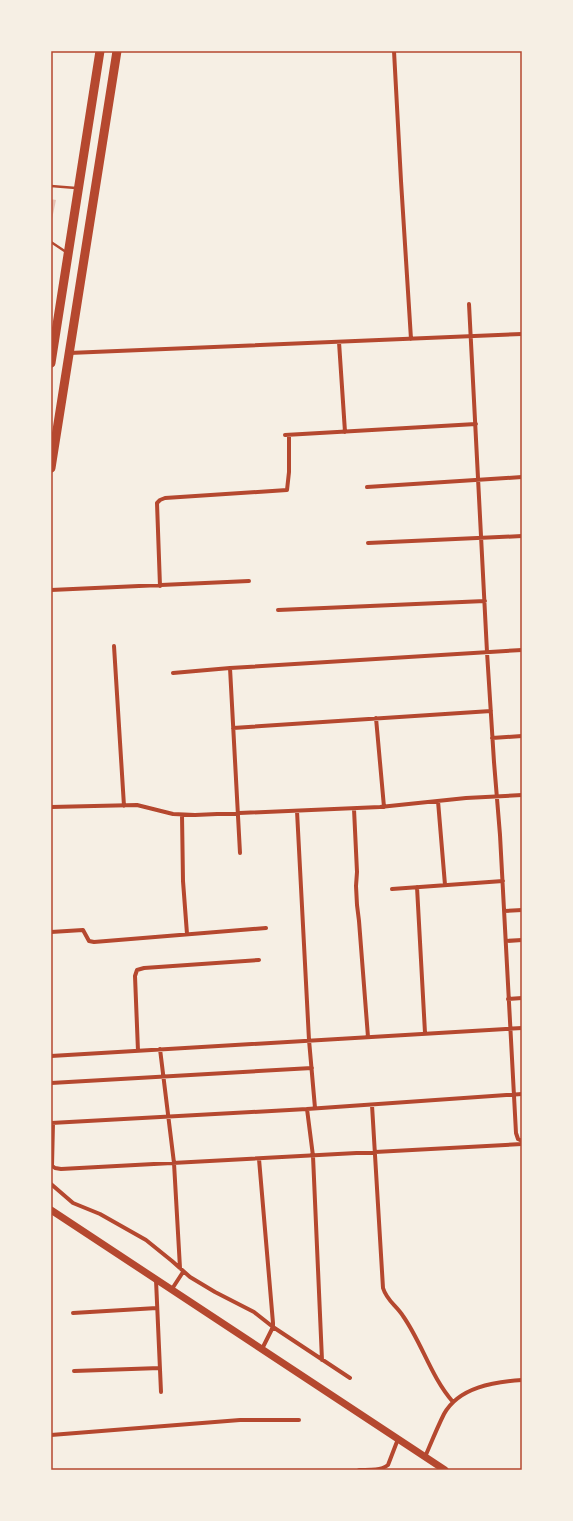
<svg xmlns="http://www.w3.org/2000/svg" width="573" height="1521" viewBox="0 0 573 1521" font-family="'DM Sans',sans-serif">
<rect width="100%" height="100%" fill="#f6efe4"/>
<path fill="#e6c5b7" d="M51,199L56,200L52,219H51Z"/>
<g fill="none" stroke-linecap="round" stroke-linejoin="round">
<path stroke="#b5482f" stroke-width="2.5" d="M51,186L76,188
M51,242L66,252"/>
<path stroke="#b5482f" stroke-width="4" d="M394,51L401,181L411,339
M469,304L487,652L494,762L500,835L516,1133L518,1139L522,1141
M339,342L345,432
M69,353L522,334
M285,435L476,424
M367,487L522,477
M368,543L522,536
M160,586L157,503L160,500L165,498L287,490L289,472V435
M51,590L249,581
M278,610L485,601
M114,646L124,806
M230,668L240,853
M173,673L230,668L522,650
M376,718L384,807
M233,728L491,711
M492,738L522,736
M438,801L445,885
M51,807L137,805L173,814L195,815L380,807L466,798L522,795
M354,809L357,872L356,886L357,905L359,921L368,1037
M297,811L309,1040L315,1108
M182,815L183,881L187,934
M417,887L425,1033
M392,889L503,881
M504,911L522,910
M51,932L83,930L89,941L94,942L266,928
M506,941L522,940
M508,999L522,998
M160,1049L174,1163L180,1268
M138,1051L135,976L137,970L144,968L259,960
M51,1056L522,1028
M51,1083L312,1068
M372,1105L383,1288C387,1301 396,1305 403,1316C422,1343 431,1377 453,1402
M307,1109L313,1156L322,1360
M51,1123L307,1109L522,1094
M259,1159L273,1323V1327L262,1349
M51,1165L55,1168L61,1169L522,1144
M52,1166L53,1123
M51,1184L73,1203L100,1214L146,1240L172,1261L190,1277L215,1292L254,1312L273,1327L350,1378
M156,1280L161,1392
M172,1289L183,1272
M73,1313L157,1308
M74,1371L160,1368
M51,1435L240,1420H299
M425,1457C431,1443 437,1428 444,1414C459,1387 494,1382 522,1380
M359,1470C368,1470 380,1471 388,1465L398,1439"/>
<path stroke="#b5482f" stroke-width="7" d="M51,1210L445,1470"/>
<path stroke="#b5482f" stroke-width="9" d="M51,363L100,51
M51,468L117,51"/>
</g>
<rect width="573" height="1521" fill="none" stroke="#f6efe4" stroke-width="104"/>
<rect x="52" y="52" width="469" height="1417" fill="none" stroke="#b5482f" stroke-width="1.5"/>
</svg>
